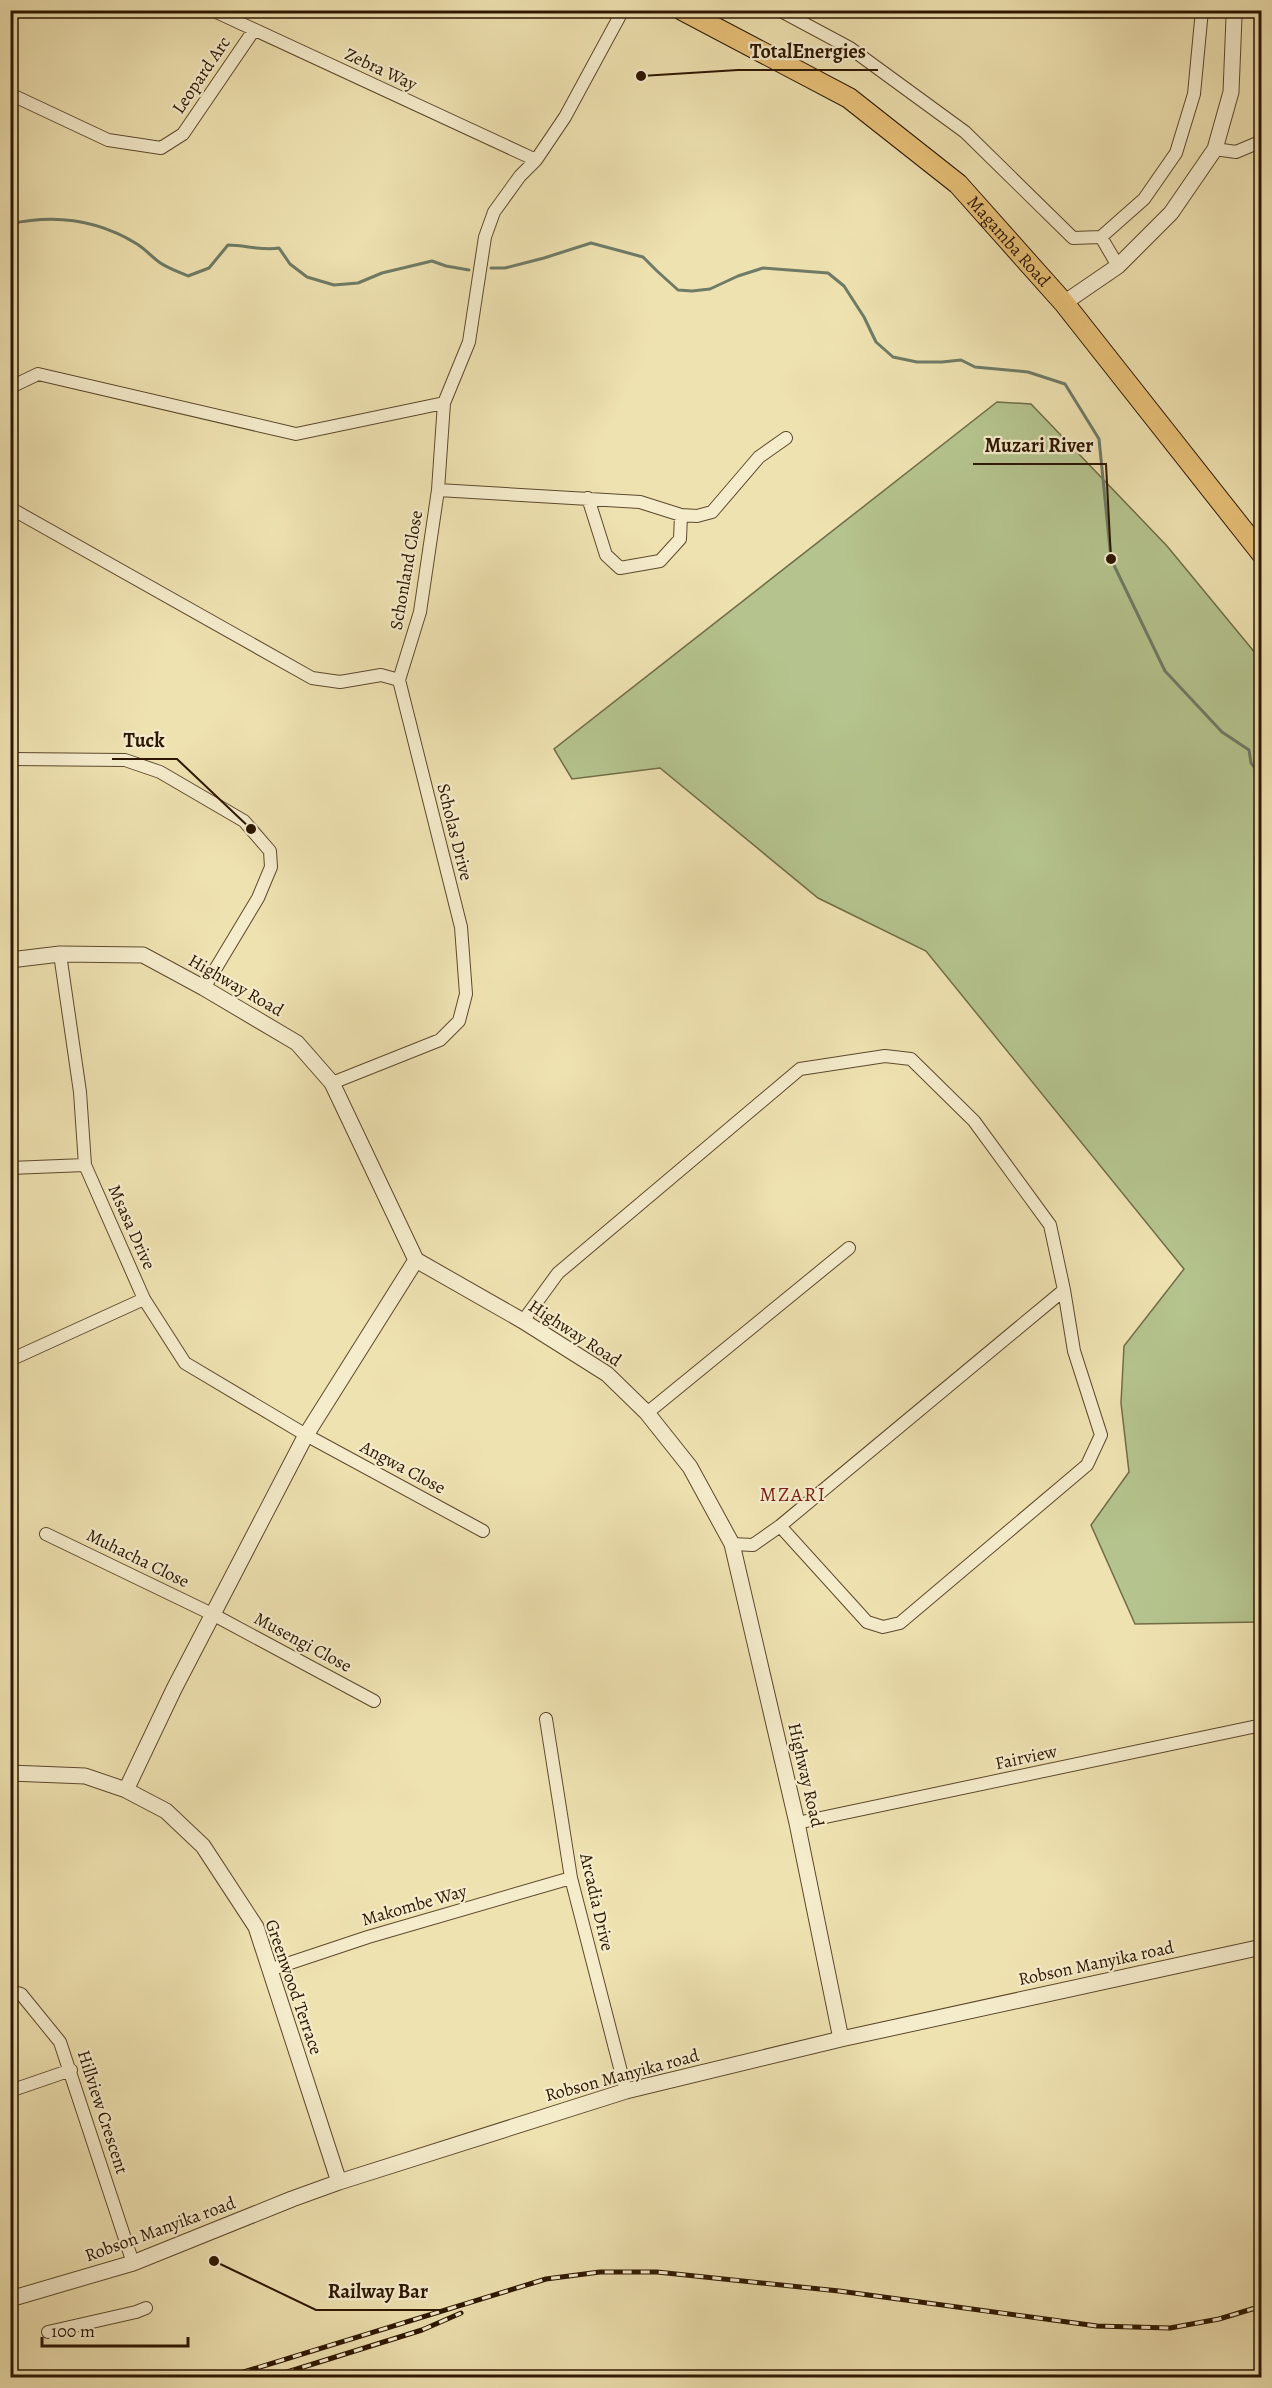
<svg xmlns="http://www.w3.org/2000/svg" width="1272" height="2388" viewBox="0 0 1272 2388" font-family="Alegreya,serif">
<rect width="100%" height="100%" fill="#efe2b1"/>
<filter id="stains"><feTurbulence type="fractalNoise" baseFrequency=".00333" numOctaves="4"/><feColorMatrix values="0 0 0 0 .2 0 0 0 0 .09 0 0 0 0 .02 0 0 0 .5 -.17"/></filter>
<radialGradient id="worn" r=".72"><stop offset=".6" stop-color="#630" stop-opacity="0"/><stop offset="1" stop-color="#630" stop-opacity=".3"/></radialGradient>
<path fill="#b5c48e" stroke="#706d47" stroke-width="1.5" d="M997,402L1031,404L1167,546L1261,660V1622L1135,1624L1091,1525L1129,1472L1121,1403L1124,1346L1184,1269L926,951L818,898L660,768L572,779L554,749Z"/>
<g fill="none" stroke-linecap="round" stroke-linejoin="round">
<path stroke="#6e7b66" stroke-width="3" d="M10,224C55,214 98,220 137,244C145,249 151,256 159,262C167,268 179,272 188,276L209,268L228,245C245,245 262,251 279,248L290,264L307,277L334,285L358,283L382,273L432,261L446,266L469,270
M491,268H505L544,258L591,243L643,257L657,271L678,290L692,291L710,289L738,276L763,268L828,273L844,286L864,317L876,342L893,357L917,362H942L961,360L975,367L1028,372L1065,384L1099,439L1111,559L1165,671L1222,732L1249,750L1251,763L1262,777"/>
<defs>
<path id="minor" d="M212,10L536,160
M779,10L850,48L965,132L1073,238L1101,237L1118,266
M10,94L108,140L161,148L183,134L254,30
M1215,149L1236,152L1262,141
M1101,237L1144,199L1176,153L1194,94L1202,10
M10,391L13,386L38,374L296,434L444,403
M438,490L640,502L681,515L680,539L660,561L620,568L606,555L588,498
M10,508L312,678L340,682L381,675L399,680L420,612L438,490L444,403L469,342L485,237L494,212L520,176L536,160L565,117L623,10
M681,515L697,516L712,512L759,457L786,438
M10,759L125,760L160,772L244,821L270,851L271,867L258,898L204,988
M60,954L80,1092L85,1165L144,1299L185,1363L306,1435L483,1531
M332,1083L440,1040L459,1021L466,994L461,927L399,680
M10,1168L85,1165
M523,1321L558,1273L800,1069L885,1056L911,1059L974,1121L1050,1225L1064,1290L780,1526L753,1545L732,1544
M10,1360L144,1299
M647,1413L849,1248
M780,1526L867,1622L883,1627L900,1623L1087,1465L1101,1435L1074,1351L1064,1290
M46,1534L214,1615L374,1701
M546,1719L571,1878L626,2091
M797,1823L1262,1725
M269,1970L368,1937L571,1878
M10,1991L21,1994L60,2042L133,2263
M10,2091L71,2070
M48,2332L136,2312L146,2308"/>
<path id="tertiary" d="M1064,303L1118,266L1171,213L1215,149L1231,92L1234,17L1231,10
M10,960L60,954L143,955L204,988L297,1043L332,1083L416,1260L523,1321L607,1374L647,1413L690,1467L732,1544L797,1823L841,2039
M10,1773L85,1776L126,1790L166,1811L203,1846L256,1927L339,2182
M126,1790L174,1689L306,1435L416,1260
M10,2299L133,2263L292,2199L339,2182L626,2091L841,2039L1262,1947"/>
<g id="trunk">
<path id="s1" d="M682,10L849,98L958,184L1064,303L1262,554"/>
</g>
</defs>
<use href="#minor" stroke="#5d492c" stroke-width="14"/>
<use href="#tertiary" stroke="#5d492c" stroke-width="17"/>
<use href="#trunk" stroke="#2c1600" stroke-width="22"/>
<use href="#minor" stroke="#f5eccc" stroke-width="12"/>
<use href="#tertiary" stroke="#f5eccc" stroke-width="15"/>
<use href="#trunk" stroke="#e8c178" stroke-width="20"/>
<defs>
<path id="rail" d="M224,2378L546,2279L600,2272H657L839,2291L1097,2326L1170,2328L1219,2319L1262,2306
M268,2378L422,2330L461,2313"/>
</defs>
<use href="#rail" stroke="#2c1600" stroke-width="5"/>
<use href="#rail" stroke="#f5eccc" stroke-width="3" stroke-dasharray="9" stroke-linecap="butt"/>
</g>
<g text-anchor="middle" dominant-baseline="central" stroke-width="4.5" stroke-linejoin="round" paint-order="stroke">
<g font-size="18" fill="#2c1600" stroke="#f5eccc">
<text transform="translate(381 69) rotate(25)">Zebra Way</text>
<text transform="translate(201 75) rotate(-56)">Leopard Arc</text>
<text stroke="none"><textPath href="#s1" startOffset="404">Magamba Road</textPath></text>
<text transform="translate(406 570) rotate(-80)">Schonland Close</text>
<text transform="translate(455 832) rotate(76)">Scholas Drive</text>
<text transform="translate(236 985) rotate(30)">Highway Road</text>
<text transform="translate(132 1227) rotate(66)">Msasa Drive</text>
<text transform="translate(575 1333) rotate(33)">Highway Road</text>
<text transform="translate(403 1467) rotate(28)">Angwa Close</text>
<text transform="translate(138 1558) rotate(26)">Muhacha Close</text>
<text transform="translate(303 1642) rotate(28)">Musengi Close</text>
<text transform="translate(1026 1757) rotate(-12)">Fairview</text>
<text transform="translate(806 1775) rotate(77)">Highway Road</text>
<text transform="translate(597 1902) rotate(77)">Arcadia Drive</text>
<text transform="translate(414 1905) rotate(-16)">Makombe Way</text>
<text transform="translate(1096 1963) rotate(-12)">Robson Manyika road</text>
<text transform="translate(294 1987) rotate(71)">Greenwood Terrace</text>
<text transform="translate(622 2075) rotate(-15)">Robson Manyika road</text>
<text transform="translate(103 2112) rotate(72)">Hillview Crescent</text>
<text transform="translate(160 2229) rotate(-20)">Robson Manyika road</text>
</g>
<g font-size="20" letter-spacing="1.5" fill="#7a1f14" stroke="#f5eccc">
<text x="793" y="1494">MZARI</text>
</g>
</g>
<path fill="none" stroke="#2c1600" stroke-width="2" d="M641 76L738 70H878M1111 559L1106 464H973M251 829L177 759H112M214 2261L316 2310H441"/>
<g fill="#2c1600" stroke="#f5eccc" stroke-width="2">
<circle cx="641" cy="76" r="6"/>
<circle cx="1111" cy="559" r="6"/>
<circle cx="251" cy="829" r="6"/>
<circle cx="214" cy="2261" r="6"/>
</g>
<g font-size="20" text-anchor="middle" font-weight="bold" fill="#2c1600" stroke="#f5eccc" stroke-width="4.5" stroke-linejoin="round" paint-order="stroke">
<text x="808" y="58">TotalEnergies</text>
<text x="1039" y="452">Muzari River</text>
<text x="144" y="747">Tuck</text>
<text x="378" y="2298">Railway Bar</text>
</g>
<rect width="1272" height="2388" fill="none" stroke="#efe2b1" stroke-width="36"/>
<rect x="12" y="12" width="1248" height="2364" fill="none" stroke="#2c1600" stroke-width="3"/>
<rect x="18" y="18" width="1236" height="2352" fill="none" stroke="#2c1600" stroke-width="1.5"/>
<path d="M42 2337v9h146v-9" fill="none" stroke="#2c1600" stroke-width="3"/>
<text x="51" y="2337" font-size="18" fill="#2c1600" stroke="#f5eccc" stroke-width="4.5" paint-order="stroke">100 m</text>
<rect width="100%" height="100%" filter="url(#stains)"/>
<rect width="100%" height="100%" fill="url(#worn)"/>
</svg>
